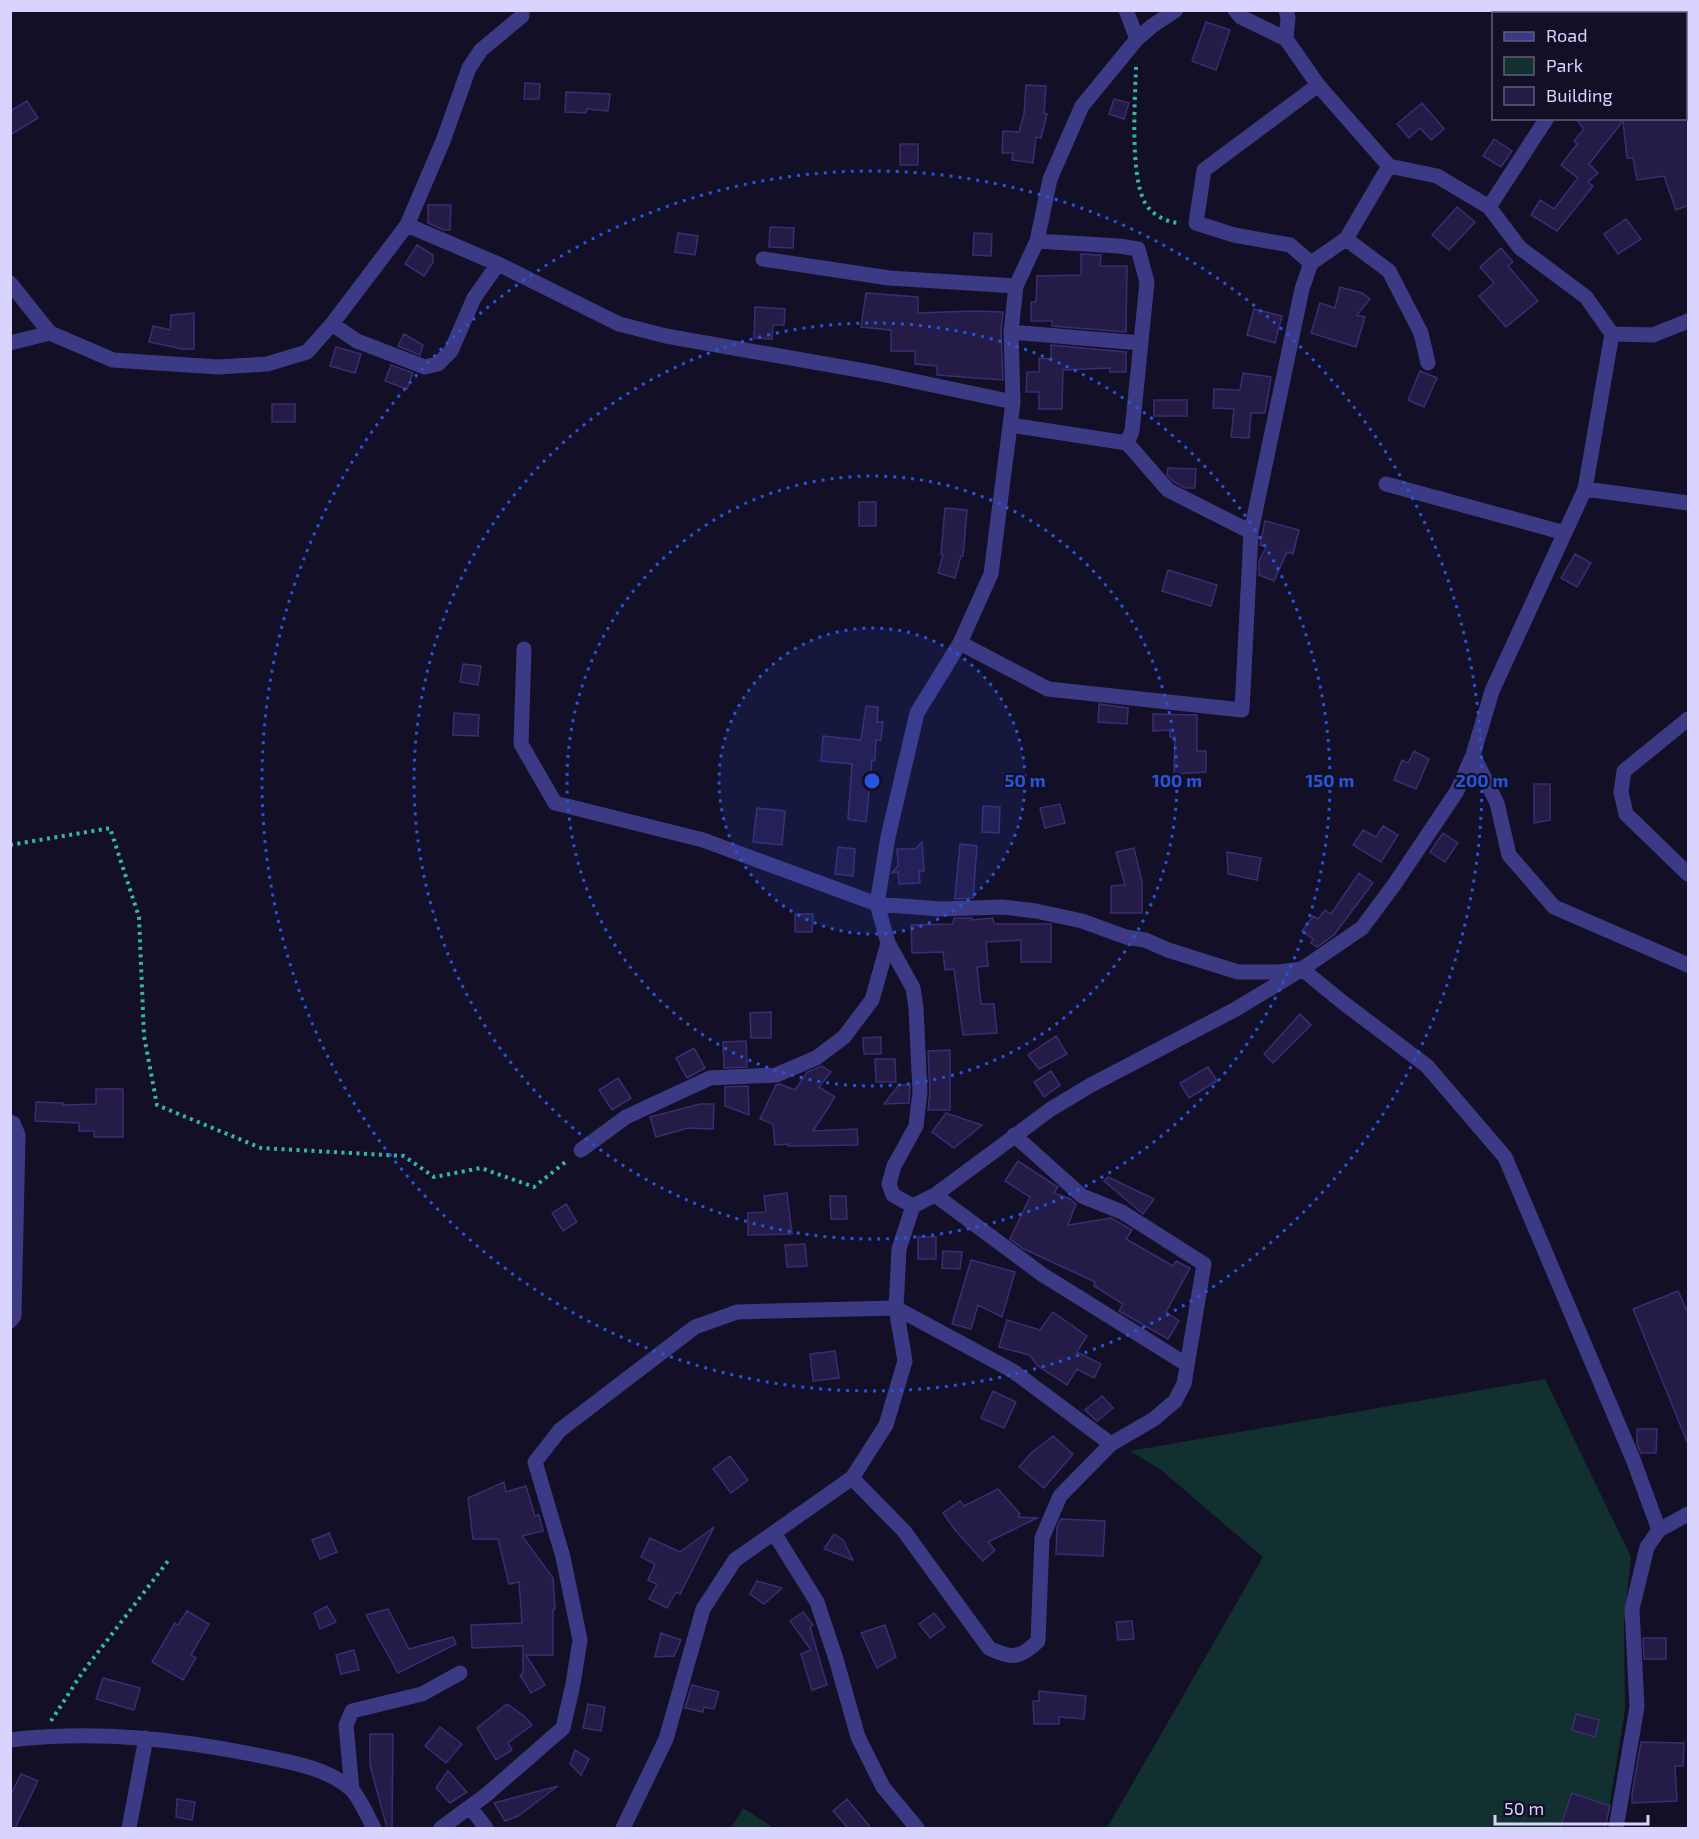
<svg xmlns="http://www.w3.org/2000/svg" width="1699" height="1839" viewBox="0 0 1699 1839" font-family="'Exo 2',sans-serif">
<rect width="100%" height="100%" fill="#130f26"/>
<path fill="#12302f" d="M1545,1379L1631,1557L1624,1623L1625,1710L1606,1828H1107L1263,1557L1161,1470L1130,1451Z
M743,1808L774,1828H731Z"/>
<path fill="#241b47" stroke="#3b2d73" stroke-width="1.5" d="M1206,22L1230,30L1216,70L1192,61Z
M525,83L540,84L539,99H524Z
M1026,85L1046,86L1044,113L1047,114L1041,138L1036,137L1033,163L1012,160L1013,153H1002L1003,131L1019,132L1024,114Z
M566,92L610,94L608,111L587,109L586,113L565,112Z
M1114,99L1129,103L1124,119L1109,114Z
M27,101L38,118L10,135V111Z
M1422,103L1444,129L1431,140L1420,128L1409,138L1397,124Z
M1575,118H1689V205L1676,210L1664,176L1637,180L1633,158H1627L1623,121L1589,164L1598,173L1588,182L1593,186L1557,231L1531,215L1540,200L1554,209L1578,178L1561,165L1577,144L1574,141L1584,129Z
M1494,139L1512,151L1501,167L1483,156Z
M900,144H918V165H900Z
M428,205H451L450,230H443L428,223Z
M1457,207L1475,222L1449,250L1432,235Z
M1626,219L1641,239L1618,254L1604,234Z
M770,227L794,228L793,248L769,247Z
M678,233L698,236L695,255L675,252Z
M974,233L992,234L991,256L973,255Z
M417,245L433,255V262L424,276L405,264Z
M1501,248L1513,262L1508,266L1538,301L1506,327L1479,296L1494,283L1480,267Z
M1081,254L1101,255L1100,266H1127L1126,332L1052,326V321H1031V302H1036L1037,276L1081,275Z
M1340,287L1362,293L1370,299L1357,315L1365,317L1356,347L1311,333L1320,303L1335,308Z
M866,293L918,297V313L973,311L1003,312L1001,332L1003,380L937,375V366L915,364V351H891V330L861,327Z
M755,307L785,309L784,325H773L772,339L754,338Z
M1254,309L1282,316L1275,343L1247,335Z
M194,313V349H183L149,342L153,326L170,330L171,315Z
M404,334L423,345L420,355L398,346Z
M1051,345L1126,352V372H1110V368L1063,370L1062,409H1039V392H1026L1027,372H1039V358L1051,359Z
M336,347L361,354L355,373L330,366Z
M391,365L413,373L407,389L385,381Z
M1420,371L1437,378L1424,407L1408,400Z
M1243,373L1271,377L1265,413H1251L1249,438L1231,437L1234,409L1213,408L1214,389L1240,390Z
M1154,400H1187V416H1154Z
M272,404H295V422H272Z
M1168,468L1196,469L1195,488H1185L1174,482L1167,475Z
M859,502H876V526H859Z
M945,508L967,510L963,556H961L955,578L938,573L943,555L941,554Z
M1265,521L1299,530L1293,554L1287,552L1274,581L1259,575V561L1266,547L1260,545Z
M1575,554L1591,563L1577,587L1561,578Z
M1168,570L1217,585L1211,606L1162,591Z
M463,664L481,666L478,685L460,682Z
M1099,704L1128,708L1127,724L1098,722Z
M866,706L878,707L877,722H883L881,740H876L875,760H872L866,822L848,819L852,764L821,761L823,736L861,740Z
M454,713L479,715L478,736L453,735Z
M1153,714L1197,715V751H1206V772L1174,774L1175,737H1170V730L1153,731Z
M1414,751L1429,759L1416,789L1394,780L1402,760L1408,763Z
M1534,784H1550V820L1534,823Z
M1060,804L1065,823L1045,828L1040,808Z
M983,806L1000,807L999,833L982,832Z
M757,808L785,811L782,845L753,842Z
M1383,826L1398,835L1381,862L1353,845L1363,830L1376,837Z
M1443,833L1458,843L1445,862L1430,852Z
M922,842L924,871H919L920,883L899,884L898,872L892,873L898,866L897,849H915Z
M960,844L977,846L973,898L955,899Z
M838,847L855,849L853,876L835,874Z
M1134,848L1142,882V913H1111V886L1125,885L1116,852Z
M1227,852L1261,858L1257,880L1228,874Z
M1359,873L1373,883L1334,935L1317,947L1311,943L1313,939L1302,931L1313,916L1318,919L1325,910L1331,914Z
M795,914H813L812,932H795Z
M954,918H972V920L993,918L994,924H1051V962H1021V940L986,942L988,966L977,967L981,1004H994L997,1033L963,1035L954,969L945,970L943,952L912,953L911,925L953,924Z
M771,1012V1038H751L750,1013Z
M1300,1014L1311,1025L1273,1063L1264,1054Z
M1056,1036L1067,1054L1039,1069L1028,1055Z
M881,1037V1054H864L863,1038Z
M746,1041L747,1067L724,1068L723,1042Z
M694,1048L705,1068L687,1078L676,1058Z
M950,1050V1110H928L930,1092L928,1051Z
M875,1059H895L896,1082H876Z
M822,1066L831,1072L819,1087L835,1097L813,1131L857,1129L858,1145L788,1146V1144L775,1145L773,1124L760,1119L776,1085L780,1084L795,1090L807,1072Z
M1208,1067L1217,1081L1189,1098L1180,1083Z
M1051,1071L1060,1085L1044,1097L1034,1082Z
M618,1078L631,1098L612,1110L599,1090Z
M899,1085H910L909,1103L884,1104Z
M748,1086L749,1115L725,1106V1087Z
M96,1089H123V1137H94V1131H79V1123L35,1121L36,1102L63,1103V1105L96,1104Z
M700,1104H714L713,1129L688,1128L656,1137L650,1117Z
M946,1113L982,1125L954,1148L932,1132Z
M1018,1161L1056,1186L1058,1187L1054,1193L1070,1199L1076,1204L1068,1225L1111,1218L1132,1230L1126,1239L1173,1266L1176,1261L1190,1268L1166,1312L1179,1321L1168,1339L1119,1311L1123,1304L1094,1286L1095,1282L1022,1248L1010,1239L1030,1197L1005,1181Z
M1108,1177L1154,1199L1143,1214L1104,1181Z
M787,1193L792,1234L748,1235V1213L766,1212L764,1196Z
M830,1196H846L847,1219H831Z
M566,1204L577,1222L563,1231L552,1213Z
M918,1237H936V1259H918Z
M805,1244L807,1266L787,1267L785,1245Z
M943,1251L962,1252L960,1269L942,1268Z
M971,1260L1015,1272L1002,1317L978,1305L971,1329L952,1324Z
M1678,1291L1689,1315L1688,1444L1633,1309Z
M1053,1312L1087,1336L1077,1352L1101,1364L1094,1378L1077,1369L1067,1385L1038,1366L1029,1355L999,1347L1007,1320L1040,1330Z
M835,1351L839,1378L813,1381L810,1354Z
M993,1391L1016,1402L1004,1428L981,1418Z
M1102,1396L1113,1408L1097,1421L1085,1410Z
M1637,1429H1657L1656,1453H1641L1637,1444Z
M1053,1436L1073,1454L1044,1488L1019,1467L1031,1453Z
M730,1456L748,1480L731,1493L713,1469Z
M504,1482L506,1492L526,1486L535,1516L539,1515L543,1531L522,1536L553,1578L555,1609L553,1610V1655H526L545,1685L531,1693L520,1675L523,1673V1646L472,1648L471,1625L522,1623L519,1582L509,1584L498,1539H473L468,1498Z
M998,1489L1020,1514L1018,1517L1037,1518L988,1542L995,1550L983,1561L955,1530L943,1513L960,1501L964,1506Z
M1061,1519L1105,1521L1103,1556L1056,1554L1057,1527Z
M714,1527L680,1594L676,1592L667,1608L649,1599L657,1584L648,1580L655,1564L641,1557L650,1538L680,1552Z
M329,1533L337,1552L320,1559L312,1540Z
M834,1534L843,1540L853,1560L824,1549Z
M757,1581L782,1588L764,1604L750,1594Z
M327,1606L336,1622L320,1629L314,1613Z
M388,1609L409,1649L453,1637L456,1644L398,1673L366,1615Z
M187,1611L209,1624L191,1655L196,1658L183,1680L152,1662L175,1623L178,1625Z
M803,1612L813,1625L810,1627L827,1685L812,1690L801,1654L811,1650L790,1621Z
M934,1613L945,1627L930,1638L919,1624Z
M1132,1621L1134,1639L1118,1640L1116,1622Z
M885,1625L896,1657L877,1668L861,1633Z
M661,1633L681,1640L674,1656L655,1657Z
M1643,1638H1666V1659H1644Z
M354,1650L359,1670L341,1674L336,1655Z
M103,1678L140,1688L134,1710L96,1699Z
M692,1685L719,1692L714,1709L704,1707L703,1712L685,1708Z
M1039,1691L1086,1696L1084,1719L1059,1717V1724H1034L1033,1701H1039Z
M507,1704L524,1716L532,1725L508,1743L512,1750L496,1760L477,1728Z
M588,1704L605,1707L601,1731L583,1728Z
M1576,1714L1599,1720L1595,1737L1572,1730Z
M440,1727L462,1744L446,1763L425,1746Z
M370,1734H393L392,1828H387L370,1765Z
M1641,1742L1684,1743L1683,1766H1675L1677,1801L1632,1803V1794Z
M575,1750L589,1759L581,1775L570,1764Z
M448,1771L467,1792L450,1803L436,1788Z
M21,1774L38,1781L15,1828H10V1796Z
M558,1786L518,1816L505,1821L494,1803Z
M1572,1793L1610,1806L1605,1828H1560Z
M177,1799L195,1802L192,1820L176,1817Z
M847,1799L871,1828H848L833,1811Z"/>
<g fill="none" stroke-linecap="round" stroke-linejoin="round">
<path stroke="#2fb8b0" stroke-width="4" stroke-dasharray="3 4.5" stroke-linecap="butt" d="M1136,67C1135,101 1130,171 1144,201C1150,214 1167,223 1181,223
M10,845L110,828L139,917L144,1036L157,1105L261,1148L404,1156L434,1177L481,1168L534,1187L568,1160
M51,1721L82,1673L168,1561"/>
<path stroke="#3d3a85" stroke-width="15" d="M1126,10L1137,39
M1286,10L1288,18L1286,39
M1389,166L1346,239L1389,271L1421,333L1428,363
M1489,207L1547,118
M407,225L498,264L619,324L666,336L876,373L1013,402
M1037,241L1119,246L1138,249L1147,282L1132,431L1127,443
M763,259L889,278L1016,286
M1311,263L1346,239
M10,283L50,333L113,360L218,367L267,364L307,352L332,324L407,225L443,141L469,68L481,50L522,16V10
M332,324L357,341L425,367L438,364L451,351L474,298L498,264
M1011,332L1141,343
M1612,334L1653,335L1688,321
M10,343L50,333
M1010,425L1127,443L1168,490L1251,532
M1386,484L1565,533
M1585,489L1688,503
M960,643L1048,689L1242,710L1251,532L1302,289L1311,263L1290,245L1234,235L1196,223L1204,170L1318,85
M524,649L521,744L555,803L703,840L877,904L940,909L1003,907L1036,911L1082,921L1126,937L1145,940L1168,950L1238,972H1278L1302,969L1341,1001L1427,1066L1505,1157L1633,1459L1659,1530
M1688,719L1624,771L1621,792L1626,814L1688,874
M1473,755L1497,803L1509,855L1554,907L1688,965
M888,943L913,988L916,1008L920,1092L916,1126L894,1166L889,1184L893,1195L913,1206
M10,1122L13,1123L18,1135L14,1316L10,1321
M581,1150L626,1117L710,1078L776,1075L816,1058L844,1037L872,1000L888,943L877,904L888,837L917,713L960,643L991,574L1013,402L1011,332L1016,286L1037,241L1050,179L1082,106L1137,39L1152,26L1176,10
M935,1195L1043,1275L1186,1364
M852,1478L904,1531L989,1648C1011,1659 1020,1659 1038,1641L1042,1538L1060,1496L1111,1444L1154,1419L1175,1401L1184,1384L1204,1264L1122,1212L1082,1196L1014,1135
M774,1533L817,1602L836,1659L858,1737L883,1787L917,1828
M10,1740C98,1730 180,1739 266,1757C295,1763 328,1769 351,1789C359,1796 368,1818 374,1828
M352,1790L346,1725L352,1711L422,1694L460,1673
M470,1807L486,1828
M129,1828L146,1738
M441,1828L486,1795L563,1728L573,1684L580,1640L563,1557L535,1462L560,1430L695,1327L737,1312L896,1308L1013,1371L1111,1444
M623,1828L666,1739L703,1609L735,1560L852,1478L886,1425L905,1361L896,1308L899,1249L913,1206L935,1195L1051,1109L1091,1085L1236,1009L1302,969L1362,928L1394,885L1457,791L1473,755L1492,691L1585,489L1612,334L1586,297L1520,248L1489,207L1437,176L1389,166L1318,85L1286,39L1241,17L1235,10
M1616,1828L1637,1707L1632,1609L1647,1547L1659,1530L1688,1514"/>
</g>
<circle cx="872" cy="781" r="153" fill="#2655da" fill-opacity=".12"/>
<g fill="none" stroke="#2655da" stroke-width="3" stroke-dasharray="3 6">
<circle cx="872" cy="781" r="153"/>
<circle cx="872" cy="781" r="305"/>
<circle cx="872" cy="781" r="458"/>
<circle cx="872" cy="781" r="610"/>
</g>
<circle cx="872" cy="781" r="9" fill="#2655da" stroke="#130f26" stroke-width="3"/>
<g font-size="18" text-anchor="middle" font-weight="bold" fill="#2655da" stroke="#130f26" stroke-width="4.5" stroke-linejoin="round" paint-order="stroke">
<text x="1025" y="787">50 m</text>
<text x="1177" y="787">100 m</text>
<text x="1330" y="787">150 m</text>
<text x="1482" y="787">200 m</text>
</g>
<rect width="1699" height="1839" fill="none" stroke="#d9d4ff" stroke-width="24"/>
<rect x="1492" y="12" width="195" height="108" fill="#130f26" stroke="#625e7d" stroke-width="1.5"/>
<rect x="1504" y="32" width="30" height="9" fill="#3d3a85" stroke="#625e7d" stroke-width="1.5"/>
<text x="1546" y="42" font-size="18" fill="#d9d4ff">Road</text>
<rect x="1504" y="57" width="30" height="18" fill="#12302f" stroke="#625e7d" stroke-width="1.5"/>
<text x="1546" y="72" font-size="18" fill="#d9d4ff">Park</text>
<rect x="1504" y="87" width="30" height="18" fill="#241b47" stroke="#625e7d" stroke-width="1.5"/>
<text x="1546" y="102" font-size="18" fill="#d9d4ff">Building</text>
<path d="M1495 1815v9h153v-9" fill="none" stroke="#d9d4ff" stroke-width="3"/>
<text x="1504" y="1815" font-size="18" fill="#d9d4ff" stroke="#130f26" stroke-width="4.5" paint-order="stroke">50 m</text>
</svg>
